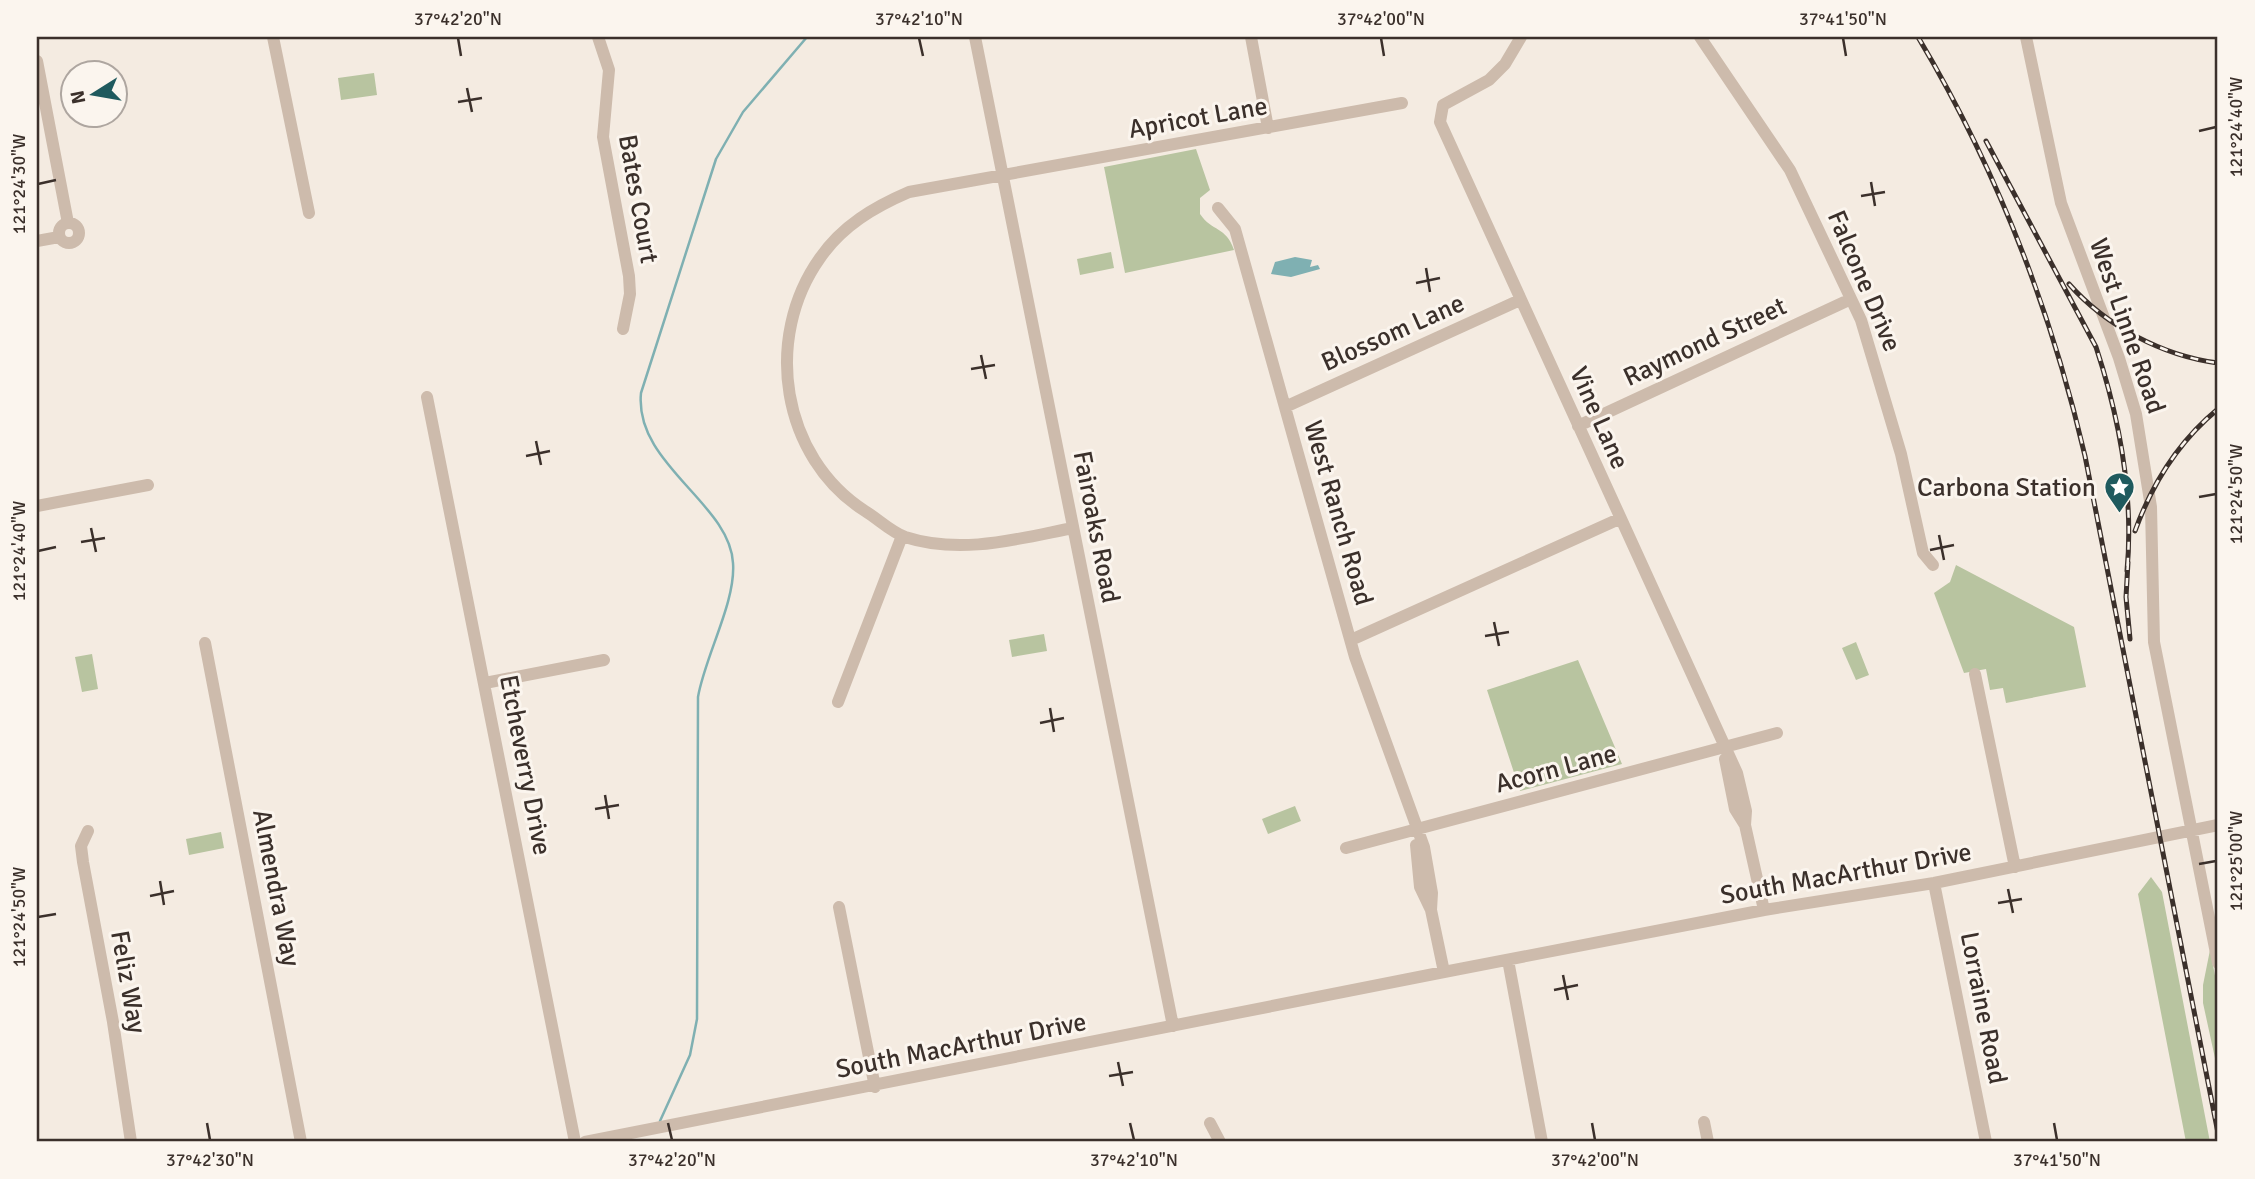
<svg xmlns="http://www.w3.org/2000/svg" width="2255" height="1179" viewBox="0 0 2255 1179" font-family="Signika,sans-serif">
<rect width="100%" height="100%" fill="#f4ebe1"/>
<path fill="#b8c4a0" d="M374,73L377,95L341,100L338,78Z
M1196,149L1210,190L1200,198V214C1212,232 1226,226 1234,250L1125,273L1104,167Z
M1111,252L1114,268L1080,275L1077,259Z
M1956,565L2074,627L2086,687L2006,703L2003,688L1990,690L1986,669L1964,673L1934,593L1950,582Z
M1044,634L1047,651L1012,657L1009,640Z
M1856,642L1869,675L1856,680L1842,648Z
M92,654L98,689L82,692L75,657Z
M1578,660L1622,764L1520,791L1487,690Z
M1295,806L1301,821L1268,834L1262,819Z
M221,832L224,848L189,855L186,839Z
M2151,877L2162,892L2210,1142H2186L2138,894Z
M2210,950L2218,991V1072L2203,1003V985Z"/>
<path fill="#7fb0b2" d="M1295,257L1312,260L1310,267L1318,265L1320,269L1291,277L1271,274L1275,262Z"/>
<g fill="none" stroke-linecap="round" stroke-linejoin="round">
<path stroke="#7fb0b2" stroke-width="2.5" d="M660,1121L690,1055L697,1019L698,697C705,656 736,602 733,563C730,503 634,464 641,393L716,159L743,112L807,37"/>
<path stroke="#cdbbac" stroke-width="12" d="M273,37L309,213
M598,37L609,70L603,137L629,276L630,294L623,329
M975,37L1173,1026
M1251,37L1268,128
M1521,37L1505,64L1489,80L1443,105L1440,122L1737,773L1746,811L1745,825
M1700,37L1790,170L1861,320L1901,454L1923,553L1933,565
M2026,37L2061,203L2119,358L2136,414L2151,507L2154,642L2218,963
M37,61L68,223
M1218,208L1235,229L1355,657L1424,847L1432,893L1431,910L1444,972
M59 233a10 10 0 1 1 20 0a10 10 0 1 1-20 0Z
M37,241L59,237
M427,397L575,1142
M1285,407L1520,300
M1578,426L1851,299
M37,506L148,485
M1073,528C1017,539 961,555 905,537C891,532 878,519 865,511C781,457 763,338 820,258C842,226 874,207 909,192L1402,103
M1351,640L1619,519
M205,643L301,1142
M1975,674L2015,867
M485,683L604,660
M838,702L902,536
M1725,759L1735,809L1745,825L1764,910
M88,831L81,846L83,862L113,1022L131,1142
M1416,845L1420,887L1431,910
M1346,848L1777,733
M1934,883L1986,1142
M839,907L875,1087
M1508,960L1542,1142
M1704,1122L1708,1142
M1210,1123L1220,1142
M585,1142L1444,972L1764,910L1934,883L2218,825"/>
<defs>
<path id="rail" d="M1918,37C1996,168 2050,306 2085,456L2218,1133
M1986,141L2096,347C2120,420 2134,495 2127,571
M2069,284C2106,326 2163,356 2218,363
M2135,531C2152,484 2179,441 2218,409
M2128,562L2126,597L2130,639"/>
</defs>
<use href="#rail" stroke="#3b302b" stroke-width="5"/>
<use href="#rail" stroke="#fbf5ee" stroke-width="2.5" stroke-dasharray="8" stroke-linecap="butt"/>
</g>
<path fill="none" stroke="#3b302b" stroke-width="2.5" d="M458,38L461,56M919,38L923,56M1381,38L1384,56M1843,38L1846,56M467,88L472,112M458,102L482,98M2199,131L2216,127M1871,182L1875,206M38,184L56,180M1861,196L1885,192M1426,268L1430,292M1416,283L1440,278M981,355L986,379M971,369L995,365M536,441L541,465M526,456L550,451M2199,497L2216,494M91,528L96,552M1939,535L1944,560M81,542L105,538M1930,550L1954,545M38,551L56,547M1494,622L1499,646M1485,636L1509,632M1050,708L1054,732M1040,723L1064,718M605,795L609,819M595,809L619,805M2199,864L2216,861M160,881L164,905M2008,889L2013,913M150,896L174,891M1998,903L2022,899M38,917L56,914M1563,975L1568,1000M1554,990L1578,985M1118,1062L1123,1086M1109,1076L1133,1072M207,1123L210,1140M668,1123L672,1140M1130,1123L1134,1140M1592,1123L1595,1140M2054,1123L2057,1140"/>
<defs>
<symbol id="sight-pin" viewBox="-11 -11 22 30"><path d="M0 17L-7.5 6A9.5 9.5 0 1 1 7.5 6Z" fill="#1f5a5e" stroke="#fbf5ee"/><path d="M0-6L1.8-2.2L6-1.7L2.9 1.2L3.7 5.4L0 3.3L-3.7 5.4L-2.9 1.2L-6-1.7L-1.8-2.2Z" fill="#fff"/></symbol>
</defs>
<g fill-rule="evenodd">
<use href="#sight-pin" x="2102" y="470" width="35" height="47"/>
</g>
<g text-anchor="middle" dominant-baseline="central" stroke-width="6" stroke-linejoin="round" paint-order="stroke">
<g font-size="26" fill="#3b302b" stroke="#fbf5ee">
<text transform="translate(1198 118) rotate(-10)">Apricot Lane</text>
<text transform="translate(638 199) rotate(80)">Bates Court</text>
<text transform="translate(1864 281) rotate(67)">Falcone Drive</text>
<text transform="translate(2127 326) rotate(71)">West Linne Road</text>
<text transform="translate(1393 333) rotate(-24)">Blossom Lane</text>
<text transform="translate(1705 342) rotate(-25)">Raymond Street</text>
<text transform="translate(1599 418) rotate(66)">Vine Lane</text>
<text transform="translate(1338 513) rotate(74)">West Ranch Road</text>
<text transform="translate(1096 527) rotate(79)">Fairoaks Road</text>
<text transform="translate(525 765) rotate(79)">Etcheverry Drive</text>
<text transform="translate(1556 769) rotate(-15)">Acorn Lane</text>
<text transform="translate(1846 874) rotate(-10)">South MacArthur Drive</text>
<text transform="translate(276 888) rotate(79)">Almendra Way</text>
<text transform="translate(128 982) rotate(80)">Feliz Way</text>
<text transform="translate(1983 1008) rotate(79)">Lorraine Road</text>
<text transform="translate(961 1046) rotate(-11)">South MacArthur Drive</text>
</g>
<g font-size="26" fill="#3b302b" stroke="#fbf5ee" text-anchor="end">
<text x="2096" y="488">Carbona Station</text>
</g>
</g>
<rect width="2255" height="1179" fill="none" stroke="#fbf5ee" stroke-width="77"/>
<g transform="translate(94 94) rotate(259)"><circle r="33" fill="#fbf5ee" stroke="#aea6a0" stroke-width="2"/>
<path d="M0-5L12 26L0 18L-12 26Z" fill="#1f5a5e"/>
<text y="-10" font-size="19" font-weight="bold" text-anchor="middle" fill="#3b302b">N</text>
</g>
<rect x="38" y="38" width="2178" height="1102" fill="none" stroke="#3b302b" stroke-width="2.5"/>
<g font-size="18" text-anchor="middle" fill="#3b302b">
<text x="458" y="25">37°42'20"N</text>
<text x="919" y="25">37°42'10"N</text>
<text x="1381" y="25">37°42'00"N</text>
<text x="1843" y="25">37°41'50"N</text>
<text transform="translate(2236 127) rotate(-90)" y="6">121°24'40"W</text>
<text transform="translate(19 184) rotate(-90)" y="6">121°24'30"W</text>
<text transform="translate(2236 494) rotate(-90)" y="6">121°24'50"W</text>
<text transform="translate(19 551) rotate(-90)" y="6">121°24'40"W</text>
<text transform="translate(2236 861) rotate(-90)" y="6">121°25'00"W</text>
<text transform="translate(19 917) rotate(-90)" y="6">121°24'50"W</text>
<text x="210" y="1166">37°42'30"N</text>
<text x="672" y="1166">37°42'20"N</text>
<text x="1134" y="1166">37°42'10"N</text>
<text x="1595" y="1166">37°42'00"N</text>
<text x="2057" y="1166">37°41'50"N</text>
</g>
</svg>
